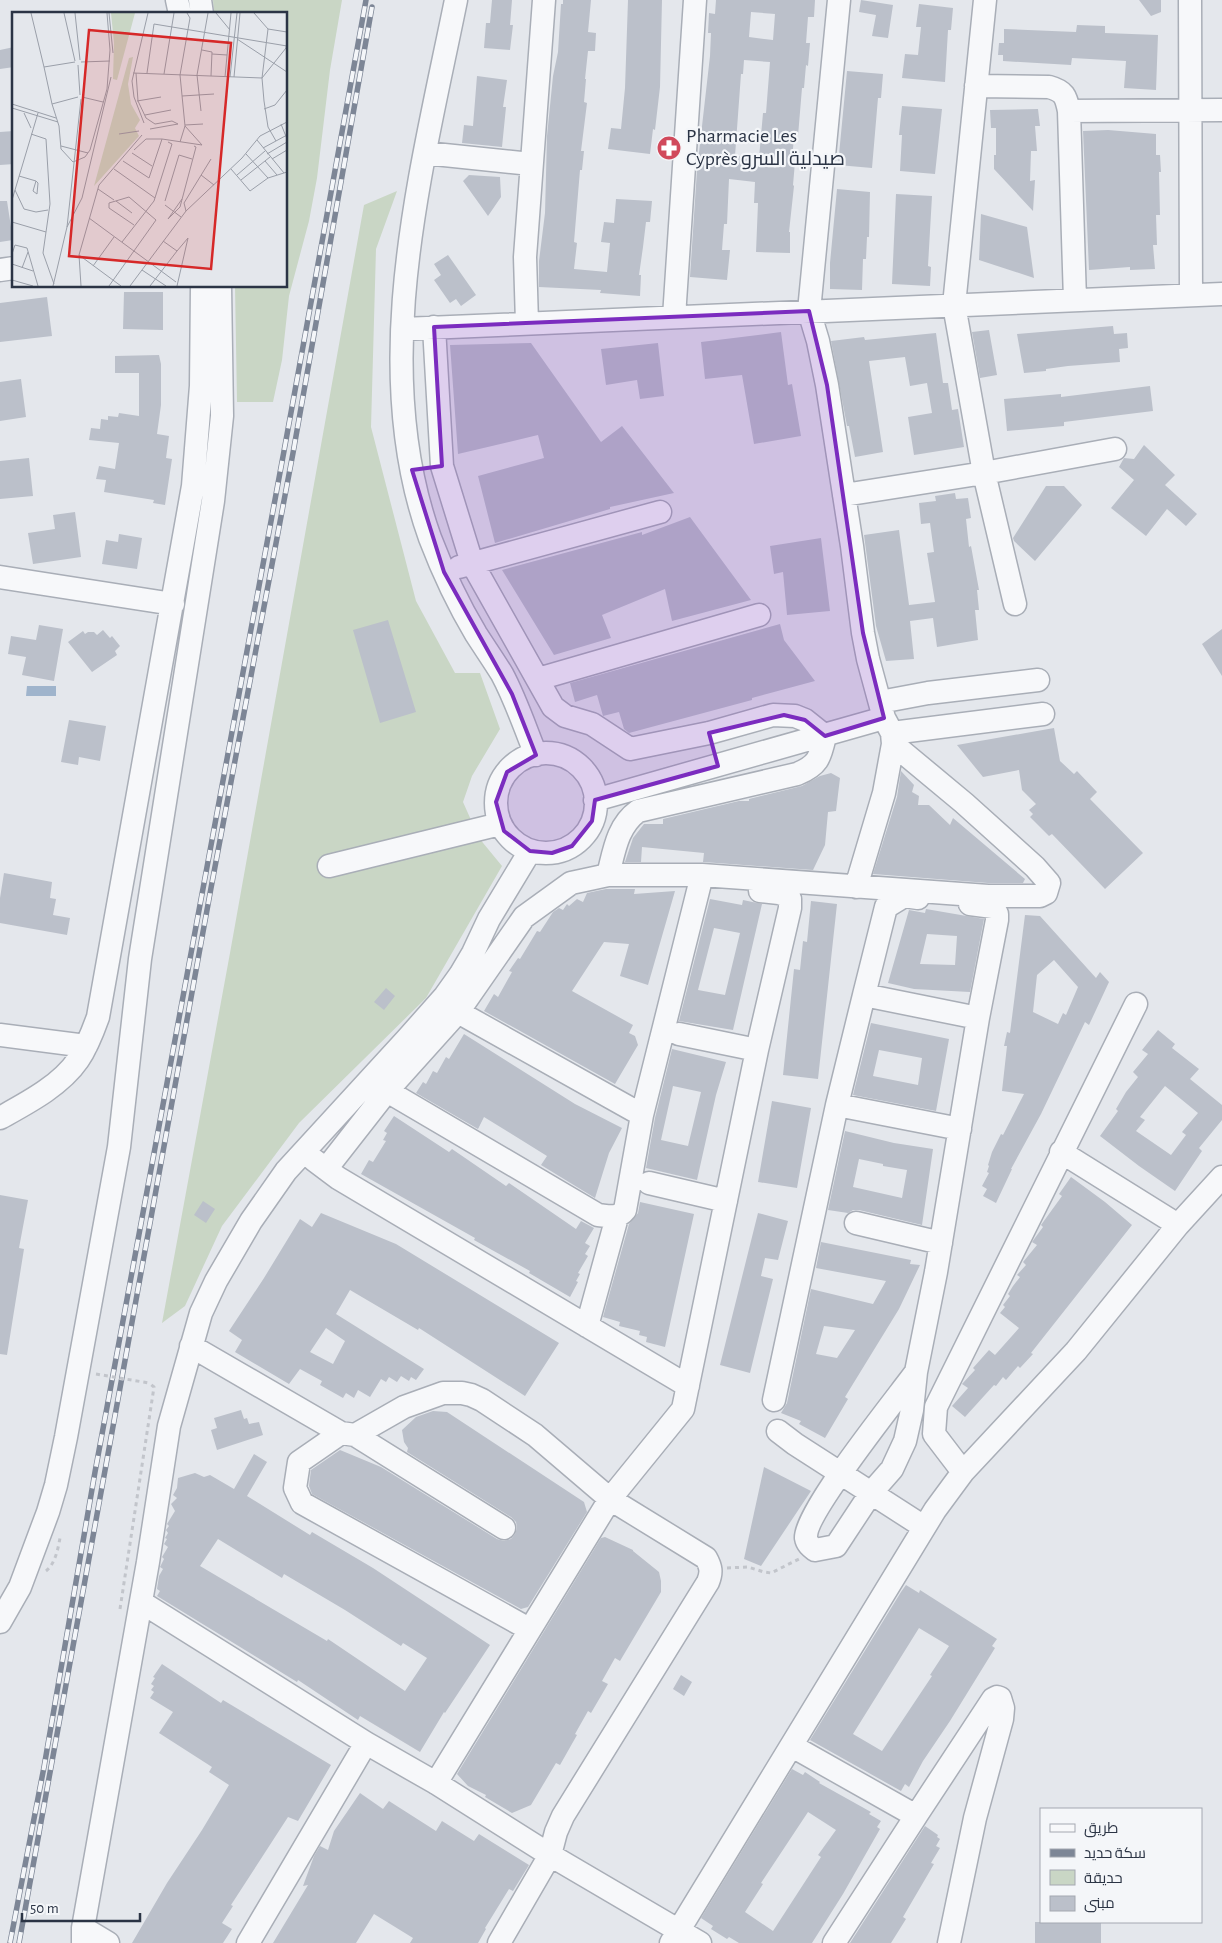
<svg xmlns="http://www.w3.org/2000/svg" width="1222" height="1943" viewBox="0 0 1222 1943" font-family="'Alegreya Sans',Cairo,sans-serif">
<rect width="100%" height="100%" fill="#e4e7ec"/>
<path fill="#c9d6c5" d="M213,0H342L330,70L317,178L309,221L289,296L282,360L273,402H237L235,286H286V14H214Z
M397,191L376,249L371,427L416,601L455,673H480L500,729L472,776L463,802L479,838L502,866L426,998L299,1123L222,1226L185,1306L162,1323L230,953L364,205Z"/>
<path fill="#9fb4cc" d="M27,686H56V696H26Z"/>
<path fill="#bbc0ca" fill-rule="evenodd" d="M492,0H512L510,25H513L510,50L484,48L486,23H490Z
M563,0H591L588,32L596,33L595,51H588L585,79H586L584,102L587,103L581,151H584L582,170H580L574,242L577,243L574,269L607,272L610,243L601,242L604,222L614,223L616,199L652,201L650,222H646L643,247L639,275H641L640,296L600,293L601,290L539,287V261L545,213L547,136L553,76L558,52L561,4H563Z
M628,0H662L660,87L655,130L653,129L650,154L608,149L611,128L621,129L625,88Z
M716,0H815L814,17H808L806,43H810L808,66L806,65L804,88H802L798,136H794L792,161L795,162L793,185L794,186L789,232H790V253L756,252L758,203H754L755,182L729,179L727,224H724L722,250H730L727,280L690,277L697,170L710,56L711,33H708L709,13L715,14ZM751,12L775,14L773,40L749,37ZM744,60L770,62L766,113H763L759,158L735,156L741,74H743Z
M861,0L893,5L888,38L872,36L876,15L859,12Z
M1139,0H1161V12L1151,16Z
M919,4L953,8L951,30H948L945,82L902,78L905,54L918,55L921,27H916Z
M1077,25L1105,26V33L1158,35L1156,90L1124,88L1126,61L1072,58L1071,65L1003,61V55H998L999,43H1004V29L1076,32Z
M14,47V67L0,69V50Z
M847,71L883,74L881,98H878L872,168L838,165Z
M477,76L507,80L503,107H506L502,147L462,143L464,125L473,126Z
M902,106L942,109L935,174L900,171L902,135H899Z
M1038,109L1040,126H1035L1037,151H1031L1030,181L1035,180L1033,211L994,169V155H996V128H991L990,110Z
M1108,130L1156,134V155H1160L1161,172H1159L1160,215H1156L1157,245H1153L1155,269L1130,270V267L1089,270L1083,131Z
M14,131V164L0,165V132Z
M469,175L500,177L501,197L488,216L463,181Z
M837,189L870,192L869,237H867L866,259H863L862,290L830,289V263Z
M896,194L932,196L928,266L931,267L930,286L892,284Z
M0,201H7L13,240L0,242Z
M981,214L1027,227L1034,278L979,260Z
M448,255L476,295L461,306L456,299L450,303L434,280L441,275L434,264Z
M124,292H163V330L123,329Z
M47,297L52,336L0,342V303Z
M1113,326L1114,334L1127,333L1128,348L1119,349L1120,362L1068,366L1046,369V371L1024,373L1017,334Z
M989,330L997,375L980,378L972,332Z
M781,332L788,385L792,384L801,436L754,444L742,375L705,379L701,342Z
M936,333L943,383H948L952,410L958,409L964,447L914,455L908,417L932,413L927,383L910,386L905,357L869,361L883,452L855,457L849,426H847L831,341L864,337L865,340Z
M531,343L601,442L622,426L674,493L610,507V509L495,543L478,476L544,458L538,435L458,454L450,345Z
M658,343L664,396L640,399L637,380L606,385L601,349Z
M159,355L161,364V405L157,434L169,436L166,458L172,459L165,505L153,503L154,500L104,492L106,480L96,479L99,466L115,469L119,443L89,440L91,428L100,429L101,419L108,420V416L118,417L119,413L139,416V373H115V356Z
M21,379L26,417L0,421V382Z
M1150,386L1153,411L1064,422V426L1007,431L1004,399L1061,394V397Z
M1144,445L1175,475L1165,485L1197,514L1186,526L1167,509L1146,536L1111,508L1134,480L1119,467L1124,458L1134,459Z
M29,458L33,496L0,499V461Z
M1046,486H1064L1082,505L1035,561L1014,541L1013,538Z
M955,493L956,499L968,498L971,518L966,519L969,547L971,546L979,590H977L979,610H975L978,640L937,647L933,618L910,621L914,659L886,661L876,626L864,535L899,530L909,605L935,602L927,553L934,552L930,523L921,524L919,503L936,501L935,496Z
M75,512L81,557L33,564L28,533L55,529L53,515Z
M690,517L751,600L672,621L665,589L602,615L611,638L554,655L502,570L642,532V535Z
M119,534L142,538L137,569L102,564L106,540L118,542Z
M821,538L830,611L787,615L783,572L774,574L770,546Z
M388,620L416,712L380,723L353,630Z
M780,624L784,640L815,681L752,698V700L629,733L624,729L619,712L603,716L597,695L575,702L570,683Z
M39,625L63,629L54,681L22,675L26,657L8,654L11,636L36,640Z
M1222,629V676L1202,644Z
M103,630L110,638L112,636L120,646L115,651L117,655L92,672L68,642L83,631L85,634L88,632H94L97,635Z
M69,720L106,726L100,761L79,757L78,765L61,762Z
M1054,728L1060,761L1074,774L1077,771L1097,792L1090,799L1143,853L1105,889L1052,834L1049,836L1030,817L1033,814L1029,810L1036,804L1022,790L1019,770L983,777L957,745Z
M901,771L914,785L912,792L919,796L918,805H929L950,825L953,818L1025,879L1023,883H988L873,874L897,797Z
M831,773L840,778L836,811L828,812L825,845L813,870L703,862L704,853L642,847L641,862H625L633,838L644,824H663V819L739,801H749V799L802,786L820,776Z
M4,873L52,882L50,898L56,899L53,915L70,918L67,935L0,923V898Z
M606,889H635L634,894L675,891L648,985L620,976L629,944L604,942L572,991L633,1025L629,1033L635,1036L638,1045L615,1084L484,1011L494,994L498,997L512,972L509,971L518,958L520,959L537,931L540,932L553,912L559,908L563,910L567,904L569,906L577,899L583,902L587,893Z
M710,899L742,905L743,900L762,904L733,1030L679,1021ZM714,928L740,933L725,995L698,990Z
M811,901L837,904L818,1079L783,1075L794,969L800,970L803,941L807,942Z
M926,909L984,919L970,992L914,989L888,983L909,910L925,913ZM927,934L957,936L955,965L920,964Z
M1025,915L1040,916L1096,978L1100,972L1109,982L1089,1025L1085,1022L1041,1114L1011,1169H1012L996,1203L983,1196L987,1189L982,1186L989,1173L987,1172L989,1166L988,1165L992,1152L1001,1134L1003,1135L1024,1094L1002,1091L1007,1046H1004L1007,1032L1010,1033ZM1054,960L1078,987L1066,1015L1063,1013L1058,1024L1033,1012L1037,975Z
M386,988L395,996L384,1010L374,1002Z
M871,1023L949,1039L936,1111L853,1095ZM879,1050L922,1058L918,1085L873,1076Z
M1158,1030L1175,1044L1172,1048L1199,1069L1190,1079L1222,1105V1120L1199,1148L1202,1151L1175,1191L1139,1166L1100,1136L1118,1111L1116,1109L1126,1092L1138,1077L1133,1072L1148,1054L1142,1050ZM1165,1086L1198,1113L1182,1132L1186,1135L1171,1155L1136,1131L1145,1120L1140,1117Z
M464,1034L575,1104L622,1128L609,1153L595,1198L541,1165L547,1156L484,1117L478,1129L416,1093L423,1082L426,1084L433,1071L437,1073L446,1057L449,1059Z
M672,1049L726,1062L716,1095L697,1180L646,1168L655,1118ZM673,1086L701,1092L688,1146L661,1140Z
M772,1101L811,1108L797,1188L758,1182Z
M394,1116L449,1152L452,1149L506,1186L509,1183L576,1229L581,1221L594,1228L585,1243L590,1246L585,1254L588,1256L578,1273L580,1274L576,1281L578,1282L570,1297L529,1273L530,1271L474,1240L475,1238L361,1174L369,1160L373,1162L386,1141L383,1140L387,1133L384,1131Z
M845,1131L894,1143L933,1149L922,1225L859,1210H853L848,1213L828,1210ZM859,1159L883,1164V1166L907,1170L902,1198L853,1187Z
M1071,1177L1105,1202L1132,1225L1031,1353L1033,1354L1020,1368L1018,1366L1006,1380L1003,1377L996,1386L994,1385L965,1417L952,1406L968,1388L962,1384L975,1370L973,1368L989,1350L995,1355L1019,1328L1000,1313L1005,1307L1003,1305L1010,1296L1008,1294L1013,1286L1020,1277L1017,1275L1026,1265L1023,1262L1037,1245L1032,1242L1043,1227L1041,1225L1062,1196L1059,1194Z
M0,1195L28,1200L19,1248L24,1249L7,1355L0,1354Z
M203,1201L215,1209L206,1223L194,1215Z
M640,1202L694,1214L665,1347L646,1342L647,1337L639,1335L640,1331L619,1326L620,1322L603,1317L629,1224L638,1213Z
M321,1213L396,1244L559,1343L525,1396L419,1328L418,1330L350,1290L336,1314L424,1369L416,1380L411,1377L409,1381L401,1376L397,1382L389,1377L386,1382L381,1379L370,1397L358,1390L354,1398L346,1393L343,1398L320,1385L322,1381L300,1369L289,1384L235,1352L242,1340L229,1331L264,1278L300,1219L312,1227ZM326,1328L345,1341L333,1364L310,1352Z
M758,1213L788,1221L778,1260L765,1258L761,1276L773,1279L750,1373L720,1365Z
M821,1242L911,1260L910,1264L920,1265L899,1309L845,1397L848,1399L825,1438L799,1424L801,1421L781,1413L787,1403L811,1289L873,1304L886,1281L816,1268ZM824,1326L855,1330L837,1358L816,1354Z
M241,1410L244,1419L247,1418L249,1424L259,1422L263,1435L217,1450L211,1430L217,1428L214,1418Z
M433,1411L447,1412L584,1502L587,1512L528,1607L521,1609L312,1494L309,1486L311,1470L340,1450L381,1467L497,1539L504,1541L511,1539L515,1534L517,1528L516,1522L511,1517L407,1452L408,1448L404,1442L402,1430L416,1417Z
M254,1454L267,1462L247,1496L310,1535L312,1532L373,1568L490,1645L445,1713L444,1712L420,1752L360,1716L358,1720L298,1680L297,1682L157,1596L160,1591L157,1589L159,1576L163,1569L160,1567L164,1559L162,1557L168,1547L164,1544L167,1539L165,1538L168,1533L166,1530L169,1526L167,1524L175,1511L171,1504L177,1498L173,1495L177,1488L178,1478L195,1473L204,1477L210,1475L234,1489ZM218,1539L282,1578L284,1574L345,1610L401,1646L403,1643L427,1658L405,1691L328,1639L327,1641L200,1566Z
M764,1467L811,1491L761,1566L744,1559Z
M605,1537L633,1550V1551L659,1572L661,1581V1592L620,1661L615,1658L602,1681L608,1684L591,1713L588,1711L575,1734L577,1735L560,1765L556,1763L531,1805L512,1813L485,1797L486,1795L468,1786L457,1774L601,1538Z
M906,1585L919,1593L920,1590L997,1639L992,1646L995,1648L950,1721L923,1761L909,1787L905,1784L901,1791L810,1740L901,1592ZM919,1628L949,1646L930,1675L932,1676L882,1751L853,1734Z
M162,1664L221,1703L223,1700L331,1765L298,1821L288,1817L231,1905L233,1906L222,1923L232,1929L223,1943H132L167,1883L202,1830L229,1785L209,1772L212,1767L159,1733L173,1712L150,1698L154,1692L151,1690L154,1686L151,1684L155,1678L153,1677Z
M681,1675L692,1682L684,1696L673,1689Z
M792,1769L803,1775L805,1772L820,1782L819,1783L871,1812L869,1814L881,1821L877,1827L880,1829L843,1894L812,1943H739L729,1937L727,1939L711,1929L713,1926L701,1918ZM808,1812L836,1830L818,1855L821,1857L773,1931L745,1912L763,1884L761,1883Z
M360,1793L383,1809L389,1801L436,1831L442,1821L474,1841L479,1834L529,1865L513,1891L509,1889L485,1928L486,1929L478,1943H410L413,1938L374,1914L356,1943H273L308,1885L303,1886L314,1856L320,1846L328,1850L334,1831Z
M925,1826L938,1835L937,1837L940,1839L936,1846L940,1848L931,1863L934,1864L903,1917L906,1919L891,1943H850Z
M1035,1922H1101V1943H1035Z"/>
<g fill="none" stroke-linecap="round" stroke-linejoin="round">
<defs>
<path id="minor" d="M177,0L180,14
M200,0L202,14
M456,0C421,173 368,366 430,538C443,572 458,604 476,634C485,648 494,661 502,674C516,700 525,728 536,755
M839,0L809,311L818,341L827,385L852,546L863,633L868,659L884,718L892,733L893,744L884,793L856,887
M985,0L954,305L984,473L1015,604
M1190,0L1191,295
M976,86L1049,87C1064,91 1066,96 1069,111L1075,300
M1069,111L1222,110
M425,153L531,164
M0,270L14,268
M674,317L695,0
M527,323L525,257L544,0
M434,327L442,466L472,563L553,707L565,716L592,724L630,749L709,733L773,715L795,716L805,720L825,736C820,757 819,765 797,774L638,811C617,826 614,852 608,875
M403,329L1222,294
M844,495L984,473L1115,449
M459,567L660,512
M0,577L173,604
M538,679L759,615
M880,702L928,693L1038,680
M892,733L1043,714
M496 803a50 50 0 1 1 100 0a50 50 0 1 1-100 0Z
M595,800L884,718
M329,866L500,824
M864,995L886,907L904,896L918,898
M458,1012L642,1115
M679,1034L757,1050
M0,1035L86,1046
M387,1091L598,1215C609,1216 618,1219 625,1210L642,1115L702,875L988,896H1040L1046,893L1049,883L1035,867L964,803L893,744
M837,1105L960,1129
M0,1118C27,1103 60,1086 78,1060C87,1047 93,1031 98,1017L193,486L201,386L202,286
M1061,1152L1178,1225
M314,1160L338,1178L688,1386
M326,1169L387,1091L458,1012L524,917L571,883L585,880L608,875H702
M649,1183L726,1201
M856,1223L941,1243
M587,1326L617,1217
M191,1346L341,1433L355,1435L404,1407L443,1393H462L471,1395L482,1400L535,1435L610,1499L706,1558C711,1567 712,1572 708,1582L563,1816L556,1832L550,1855L499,1943
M916,1372C897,1398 804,1513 806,1538C807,1544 811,1547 815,1550L836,1546L871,1493L892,1469L905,1441L912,1410L916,1372L936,1272L978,1018L997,920V914L993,907L970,904
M774,1400L837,1105L864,995L978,1018
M778,1431L795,1444L924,1527
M341,1433L299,1462L295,1488L302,1503L529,1629
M355,1435L504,1528
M963,1472L934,1434L936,1407L1136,1004
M141,1602L366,1743L436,1783L550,1855L700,1943
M0,1622L20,1587L48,1512L56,1485L66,1437L119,1147L140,959L213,501L222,416L220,286
M792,1746L916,1816L834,1943
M436,1783L610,1499L683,1409L757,1050L790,908V899L785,895L779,893L760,891
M916,1816L993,1699L997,1697L1000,1698L1003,1708L1002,1719L975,1818L949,1943
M83,1928L108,1943
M83,1943V1928L148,1562L169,1426L201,1313L216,1281L251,1221L286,1171L407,1039L445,996L460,975L473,953L489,919L530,851
M248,1943L366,1743
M671,1943L935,1510L963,1472L1076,1351L1178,1225L1222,1177"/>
</defs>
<use href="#minor" stroke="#a9aeb7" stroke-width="25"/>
<path stroke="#c2c5cb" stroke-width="3" stroke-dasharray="4 4" stroke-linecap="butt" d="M727,1568L748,1567L764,1572L771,1573L799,1559
M46,1571C55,1564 58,1549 60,1538
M120,1609L154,1387L149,1383"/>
<use href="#minor" stroke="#f7f8fa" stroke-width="22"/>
<defs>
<path id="rail" d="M10,1943L44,1767L95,1472L284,451L366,0
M19,1943L211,888L293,453L372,7"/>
</defs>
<use href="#rail" stroke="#7d8696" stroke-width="5.5"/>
<use href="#rail" stroke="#f4f6f9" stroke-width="4" stroke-dasharray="11" stroke-linecap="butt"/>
<path stroke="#c2c5cb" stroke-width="3" stroke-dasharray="4 4" stroke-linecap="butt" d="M96,1374L149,1383"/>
</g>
<path fill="#7b2cbf" fill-opacity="0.2" stroke="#7b2cbf" stroke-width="4" stroke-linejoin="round" d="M809,311L827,385L863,633L884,718L825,736L805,720L784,715L709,733L718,766L595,800L592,821L572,846L552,853L530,851L504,831L496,802L507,772L536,755L512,694L444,572L412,470L442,466L434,327Z"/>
<defs>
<symbol id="pharmacy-disc" viewBox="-11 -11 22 22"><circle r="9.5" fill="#d1495b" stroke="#f4f6f9"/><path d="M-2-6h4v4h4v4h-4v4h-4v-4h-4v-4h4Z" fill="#fff"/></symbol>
</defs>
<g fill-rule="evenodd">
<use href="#pharmacy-disc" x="655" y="134" width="28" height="28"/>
</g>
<g text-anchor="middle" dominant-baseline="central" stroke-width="4.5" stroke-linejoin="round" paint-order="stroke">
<g font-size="20" fill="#2b3445" stroke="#f4f6f9" text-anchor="start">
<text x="686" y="136">Pharmacie Les<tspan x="686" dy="23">Cyprès صيدلية السرو</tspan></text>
</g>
</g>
<g transform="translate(12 12)">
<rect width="275" height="275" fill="#e4e7ec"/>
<path d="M99,1H123L105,68L101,67L102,31ZM121,45L116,72L119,92L128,108L123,116L127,124L82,174L117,46Z" fill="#c9d6c5"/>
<path fill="none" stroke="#9a9fa9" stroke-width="1" d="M19,1L32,55M52,1L63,49M63,1L68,48M97,1L101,41M204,1L218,18M242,1L256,17L250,66L252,89L256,115L264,129M256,17L275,20M225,27L275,60M190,38L200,40L199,64M200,42L215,43M69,50L98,49M66,53L68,83M121,61L250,66L274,36L275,29M124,61L126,89L134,106L143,112L160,109L166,112M135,61L142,12L275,34M152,62L162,1M213,65L219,1M218,65L225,1M222,65L228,1M170,84L202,82M66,85L40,92L47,114L49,137L61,150L73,145L78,138L95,77L98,38L95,1M70,85L91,90M125,89L149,85M0,92L44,106M40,92L32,55L63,50M0,96L46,110M252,97L263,93L275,78M189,99L185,63L196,1M12,101L19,116M133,103L159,98M132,111L122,85L120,69L136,1M269,112L275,127M173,113L191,112M138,117L166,112M19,122L34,127L38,192L31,241L42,272M107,122L127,119M245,128L272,161M168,130L173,114L168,63L178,6L175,1M49,134L76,141M251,136L275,123M122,138L134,127H150M120,141L140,154M234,142L256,166M255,142L275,130M260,147L275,138M111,149L137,166L150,127L190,133L173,114M253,149L265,163M102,157L143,186M219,157L238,179L256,166L275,160M189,163L202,173M225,163L253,139M7,164L24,169M229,168L258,145M24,169L26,171L25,182L21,179ZM86,177L102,188M3,178L12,197L24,200L36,198M170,187L156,207L168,195L184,135L182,134M0,188L26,101M104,189L120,201M153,189L167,143L180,147M153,193L169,205M174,199L172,191L199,147M77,206L164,270M0,210L34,220M55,215L70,186L99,65M110,230L142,189L160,132L156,130M165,239L176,226M0,242L3,233L15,236L26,274M67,243L109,274M0,252L21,259M81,254L102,225M10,256L16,240M130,258L154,274M0,268L21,274M41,274L55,215L69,87M69,274L67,243L87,173L130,123M97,274L144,208L117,185L97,191V196L122,213M118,274L174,199L230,146L248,124L275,110M138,274L165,239L151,229M165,274L176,226"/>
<path fill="#d62828" fill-opacity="0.15" stroke="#d62828" stroke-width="2.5" d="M77,18L219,31L199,257L57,244Z"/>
<rect width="275" height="275" fill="none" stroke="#2b3445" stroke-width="2.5"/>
</g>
<rect x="1040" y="1808" width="162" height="115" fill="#f4f6f9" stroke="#a4a8b1"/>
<rect x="1050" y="1824" width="25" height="8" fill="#f7f8fa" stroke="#a4a8b1"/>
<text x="1084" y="1833" font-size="15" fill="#2b3445">طريق</text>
<rect x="1050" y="1849" width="25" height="8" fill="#7d8696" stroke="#a4a8b1"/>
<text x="1084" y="1858" font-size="15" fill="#2b3445">سكة حديد</text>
<rect x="1050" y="1870" width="25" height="15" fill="#c9d6c5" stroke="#a4a8b1"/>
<text x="1084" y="1883" font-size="15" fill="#2b3445">حديقة</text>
<rect x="1050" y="1896" width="25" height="15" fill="#bbc0ca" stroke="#a4a8b1"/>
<text x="1084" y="1908" font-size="15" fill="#2b3445">مبنى</text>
<path d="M22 1913v8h118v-8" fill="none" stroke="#2b3445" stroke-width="2.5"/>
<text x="30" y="1913" font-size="15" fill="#2b3445" stroke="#f4f6f9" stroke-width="4" paint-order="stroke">50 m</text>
</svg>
